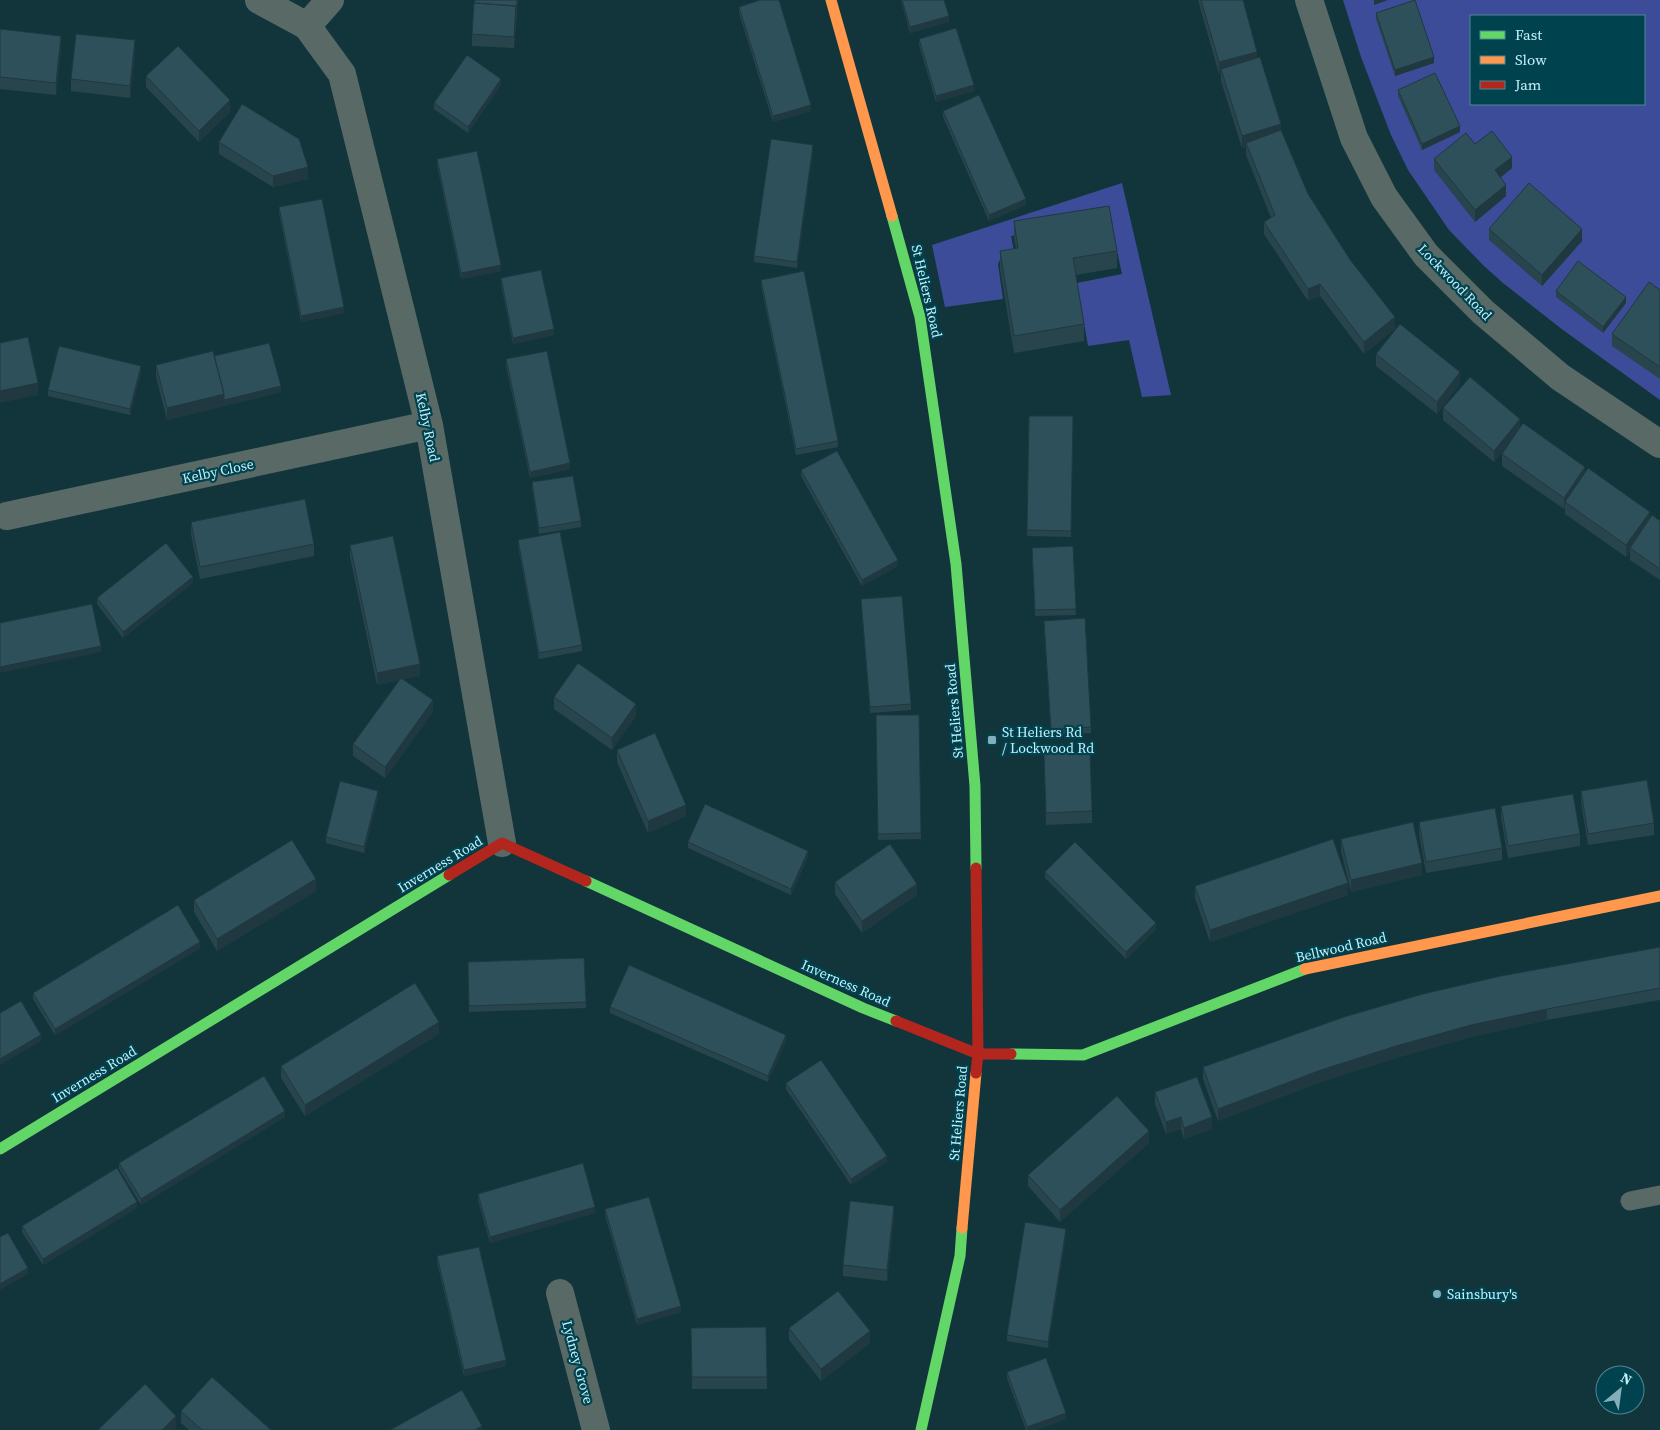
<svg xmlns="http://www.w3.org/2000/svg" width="1660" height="1430" viewBox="0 0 1660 1430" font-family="'Source Serif 4',serif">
<rect width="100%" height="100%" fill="#12353c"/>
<path fill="#3c4c99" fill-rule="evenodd" d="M1343,0H1660V400L1563,330L1503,283L1484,266L1449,230L1408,170L1391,135L1361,57ZM1471,16H1644V104H1471Z
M1122,183L1171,395L1142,397L1129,340L1088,346L1077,283L1122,274L1110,218L1011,236L1015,256L1000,260L998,264L1003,299L945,307L932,245Z"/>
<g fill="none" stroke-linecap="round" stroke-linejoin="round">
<path stroke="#586966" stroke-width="19" d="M1630,1201L1660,1195"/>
<path stroke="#586966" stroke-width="28" d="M259,0L307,26L330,0
M1309,0L1354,138L1384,197L1426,255L1483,312L1560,377L1660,444
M307,26L342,74L429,425L502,843
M7,516L429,425
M560,1293L596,1430"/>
<path stroke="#63d668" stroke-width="11" d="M892,216L920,317L956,564L975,786L976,868
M586,881L863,1008L896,1021
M1011,1054L1083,1055L1305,969
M0,1149L449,875
M921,1430L960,1256L962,1228"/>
<path stroke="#ff974d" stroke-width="11" d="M831,0L892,216
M1305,969L1660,896
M962,1228L976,1073"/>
<path stroke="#b3261e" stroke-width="11" d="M976,868L978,1054L976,1073
M449,875L502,843L586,881
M896,1021L978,1054H1011"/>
</g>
<path fill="#28454e" d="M475,0H518L514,48L472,46V34Z
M901,0H944L949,22L910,33Z
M1198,0H1243L1257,58L1281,130L1308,194L1395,329L1364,354L1320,296L1308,301L1264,234V222L1271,218L1246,155V147L1242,148L1221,81V74H1219Z
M739,7L811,111L773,122L739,13Z
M1376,13L1434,63L1395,76L1376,19Z
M0,29L61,48L56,95L0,89Z
M919,39L974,91L936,102L919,45Z
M135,52L130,98L71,91V79Z
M146,76L230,112L199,142L146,87Z
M501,85L468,133L434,109V103Z
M1398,90L1460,132L1422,150L1398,96Z
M943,111L1026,205L989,221L943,117Z
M219,142L308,179L273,187L219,154Z
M1475,144L1512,168L1501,177L1506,196L1475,222L1434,170V159Z
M813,151L797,268L754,262V256Z
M437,159L501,271L461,279L437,165Z
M279,207L344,313L301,322L279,213Z
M1014,221L1117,251V268L1076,275L1084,324V341L1014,353L1000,269V251L1016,249L1014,239Z
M1489,229L1582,241L1542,286L1489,240Z
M501,278L554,335L513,344L501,284Z
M761,280L838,441V447L796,455L761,286Z
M1660,290V379L1612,346V334Z
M1556,291L1626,303L1603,333L1556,297Z
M1376,354L1460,384L1437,414L1376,366Z
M214,356L281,392L167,420L156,377V365Z
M506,359L570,469L530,478L506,366Z
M141,372L130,415L48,396V390Z
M1443,408L1520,427L1585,473L1650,518L1660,521V580L1630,560V552L1626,557L1565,514V508L1564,509L1502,466V454L1505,449L1494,462L1443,420Z
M1029,416H1073L1071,537L1027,536Z
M801,470L898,566L862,586L801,476Z
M532,482L581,521V527L539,534L532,488Z
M191,522L314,544V556L200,579L191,534Z
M518,540L582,645V651L539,659L518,546Z
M350,545L420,676L403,679L433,712L385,778L353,756V744L400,680L377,685L350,557Z
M1073,546L1076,615L1035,616L1032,548Z
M193,583L123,638L97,604V598Z
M861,599L911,704V710L870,713Z
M1044,627L1091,727V733L1051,735Z
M554,697L636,716L612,750L554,709Z
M876,715H919L921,839L878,840Z
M617,750L686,816L648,833L617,762Z
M1044,754L1092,811V823L1046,825Z
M1581,791L1654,823V835L1588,845L1581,803Z
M378,797L364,853L326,843V837Z
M1501,806L1580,834V846L1508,858L1501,818Z
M1419,822L1502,848V860L1426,873L1419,834Z
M1341,839L1422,875L1351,892L1341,851Z
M688,842L808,857L791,895L688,848Z
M1045,872L1156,929L1126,959L1045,878Z
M835,882L917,895L862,933L835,894Z
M1195,886L1348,895L1210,942L1195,898Z
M316,891L217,951L194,912V900Z
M1660,947V1000L1547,1020L1471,1037L1396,1058L1321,1082L1218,1121L1203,1079V1067Z
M200,948L55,1035L33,999V993Z
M584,958L586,1008L469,1012L468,962Z
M610,1007L786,1041L768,1082L610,1013Z
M439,1034L305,1116L281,1078V1066Z
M786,1083L887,1162L851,1185L786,1089Z
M1155,1092L1212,1129L1184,1139L1181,1129L1166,1134L1155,1104Z
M285,1117L141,1205L119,1169V1163Z
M1149,1143L1060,1222L1028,1186V1175Z
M478,1194L595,1213L490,1243L478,1200Z
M137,1208L43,1265L22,1232V1226Z
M605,1209L681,1312L637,1325L605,1215Z
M894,1218L887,1281L843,1276V1265Z
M1066,1235L1048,1348L1007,1341V1335Z
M437,1256L506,1366L464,1376L437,1262Z
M766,1327L767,1389H692L691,1328Z
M789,1328L870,1343L821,1381L789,1340Z
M1007,1372L1066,1419L1036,1430H1026L1007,1378Z
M181,1411L271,1430H189L181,1423Z"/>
<path fill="#203840" d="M1374,0H1388L1374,5Z
M516,6V18L514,48V37Z
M949,16V22L910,33V27Z
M61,36V48L56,95V83Z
M135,40V52L130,98V86Z
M1257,52V64L1221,69V74H1219V62Z
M1434,57V63L1395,76V70Z
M501,79V85L468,133V127Z
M974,85V91L936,102V96Z
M230,100V112L199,142V131Z
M811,105V111L773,122V116Z
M1281,124V136L1246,143V147L1242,148V136Z
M1460,126V132L1422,150V144Z
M813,145V151L797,268V262Z
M1512,157V168L1495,182V170Z
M308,167V179L273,187V176Z
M1506,185V196L1475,222V210Z
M1026,199V205L989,221V215Z
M1582,229V241L1542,286V275Z
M501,265V271L461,279V273Z
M1320,284V296L1308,301V289Z
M1626,297V303L1603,333V327Z
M344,307V313L301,322V316Z
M1395,317V329L1364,354V342Z
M554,329V335L513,344V338Z
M141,366V372L130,415V409Z
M1460,372V384L1437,414V402Z
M38,383V395L0,403V391Z
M281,386V392L167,420V408L224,394Z
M1520,419V431L1494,462V451Z
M570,463V469L530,478V472Z
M1585,467V478L1565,502V508L1564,509V498Z
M1650,512V524L1630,548V552L1626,557V545Z
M898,560V566L862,586V580Z
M193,577V583L123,638V632Z
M101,646V652L0,673V667Z
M420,664V676L377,685V673Z
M433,700V712L385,778V767Z
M636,704V716L612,750V738Z
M378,791V797L364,853V847Z
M686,805V816L648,833V821Z
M808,851V857L791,895V889Z
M1422,863V875L1351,892V880Z
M316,879V891L217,951V939Z
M1348,883V895L1210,942V930Z
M917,884V895L862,933V921Z
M1156,923V929L1126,959V952Z
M200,942V948L55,1035V1029Z
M1547,1009V1020L1471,1037L1396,1058L1321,1082L1218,1121V1109L1321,1070L1396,1046L1471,1025Z
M439,1022V1034L305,1116V1105Z
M41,1035V1041L0,1065V1059Z
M786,1035V1041L768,1082V1076Z
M285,1111V1117L141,1205V1199Z
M1181,1117V1129L1166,1134V1122Z
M1212,1117V1129L1184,1139V1128Z
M1149,1131V1143L1060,1222V1210Z
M887,1156V1162L851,1185V1179Z
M137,1202V1208L43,1265V1259Z
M894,1206V1218L887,1281V1270Z
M595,1207V1213L490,1243V1237Z
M1066,1229V1235L1048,1348V1342Z
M28,1268V1274L0,1290V1284Z
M681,1306V1312L637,1325V1319Z
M870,1331V1343L821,1381V1369Z
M506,1360V1366L464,1376V1370Z
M1066,1413V1419L1036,1430H1027V1427Z
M176,1416V1428L174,1430H162Z
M482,1426V1430H475Z"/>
<path fill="#2e505b" stroke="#203840" d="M475,0H517L516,12V6L474,3Z
M760,0H779L811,105L773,116L739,7Z
M902,0H944L949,16L910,27Z
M1201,0H1243L1257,52L1219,62Z
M1415,0L1434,57L1395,70L1376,13Z
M474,3L516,6L514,37L472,34Z
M956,28L974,85L936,96L919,39Z
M0,29L61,36L56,83L0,77Z
M76,34L135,40L130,86L71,79Z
M178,46L230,100L199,131L146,76Z
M467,55L501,79L468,127L434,103Z
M1260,57L1281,124L1242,136L1221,69Z
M1435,73L1460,126L1422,144L1398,90Z
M979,95L1026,199L989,215L943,111Z
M242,104L299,139L308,167L273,176L219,142Z
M1281,130L1308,194L1351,261L1395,317L1364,342L1320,284L1308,289L1264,222L1275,215L1246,143Z
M1492,131L1512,157L1495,170L1506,185L1475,210L1434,159L1466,133L1475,144Z
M771,139L813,145L797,262L754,256Z
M477,151L501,265L461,273L437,159Z
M1529,183L1582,229L1542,275L1489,229Z
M322,199L344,307L301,316L279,207Z
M1109,206L1117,251L1073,258L1084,324L1014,336L1000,251L1018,248L1014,221Z
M1578,261L1626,297L1603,327L1556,291Z
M541,270L554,329L513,338L501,278Z
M804,271L838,441L796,449L761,280Z
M1649,282L1660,290V367L1612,334Z
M1400,324L1460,372L1437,402L1376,354Z
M28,337L38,383L0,391V343Z
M269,343L281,386L224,400V394L214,356Z
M59,346L141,366L130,409L48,390Z
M213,351L224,394L167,408L156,365Z
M547,351L570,463L530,472L506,359Z
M1470,377L1520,419L1494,451L1443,408Z
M1029,416H1073L1071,531L1027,530Z
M1523,423L1585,467L1564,498L1502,454Z
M837,451L898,560L862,580L801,470Z
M1588,468L1650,512L1626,545L1565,502Z
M573,476L581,521L539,528L532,482Z
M305,499L314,544L200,567L191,522Z
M1652,515L1660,521V569L1630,548Z
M560,532L582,645L539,653L518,540Z
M393,536L420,664L377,673L350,545Z
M166,543L193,577L123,632L97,598Z
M1073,546L1076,609L1035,610L1032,548Z
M902,596L911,704L870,707L861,599Z
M92,604L101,646L0,667V623Z
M1085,618L1091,727L1051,729L1044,621Z
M578,663L636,704L612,738L554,697Z
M401,678L433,700L385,767L353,744Z
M876,715H919L921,833L878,834Z
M655,733L686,805L648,821L617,750Z
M1090,752L1092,811L1046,813L1044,754Z
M1647,780L1654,823L1588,834L1581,791Z
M340,781L378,791L364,847L326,837Z
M1573,794L1580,834L1508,846L1501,806Z
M705,804L808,851L791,889L688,842Z
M1495,808L1502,848L1426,862L1419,822Z
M1413,822L1422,863L1351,880L1341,839Z
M1333,839L1348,883L1210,930L1195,886Z
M292,840L316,879L217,939L194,900Z
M1075,842L1156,923L1126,952L1045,872Z
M890,844L917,884L862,921L835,882Z
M178,905L200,942L55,1029L33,993Z
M1660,947V988L1547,1009L1471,1025L1396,1046L1321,1070L1218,1109L1203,1067L1344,1017L1423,994L1501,976Z
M584,958L586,1002L469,1006L468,962Z
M629,965L786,1035L768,1076L610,1007Z
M415,983L439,1022L305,1105L281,1066Z
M21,1001L41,1035L0,1059V1013Z
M821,1060L887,1156L851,1179L786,1083Z
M264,1076L285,1111L141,1199L119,1163Z
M1197,1077L1212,1117L1184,1128L1181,1117L1166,1122L1155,1092Z
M1117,1096L1149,1131L1060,1210L1028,1175Z
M583,1163L595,1207L490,1237L478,1194Z
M117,1168L137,1202L43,1259L22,1226Z
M649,1197L681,1306L637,1319L605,1209Z
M850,1201L894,1206L887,1270L843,1265Z
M1025,1222L1066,1229L1048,1342L1007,1335Z
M8,1233L28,1268L0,1284V1237Z
M479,1247L506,1360L464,1370L437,1256Z
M838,1291L870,1331L821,1369L789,1328Z
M766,1327L767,1377H692L691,1328Z
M1046,1358L1066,1413L1027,1427L1007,1372Z
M212,1377L271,1430H202L181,1411Z
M145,1384L176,1416L162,1430H98Z
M462,1390L482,1426L475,1430H390Z"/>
<g fill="#84afb9" stroke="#00424e" stroke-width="2">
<rect x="987" y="735" width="10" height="10" rx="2.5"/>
<circle cx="1437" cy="1294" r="5"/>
</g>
<g text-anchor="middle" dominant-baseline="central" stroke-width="4.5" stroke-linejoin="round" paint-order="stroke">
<g font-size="14" fill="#c1f1fc" stroke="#00424e">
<text transform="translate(1455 282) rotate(46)">Lockwood Road</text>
<text transform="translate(927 291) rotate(77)">St Heliers Road</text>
<text transform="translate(428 427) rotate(78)">Kelby Road</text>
<text transform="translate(218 471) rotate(-12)">Kelby Close</text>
<text transform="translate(954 711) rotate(-95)">St Heliers Road</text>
<text transform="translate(440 864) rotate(-31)">Inverness Road</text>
<text transform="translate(1341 947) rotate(-13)">Bellwood Road</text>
<text transform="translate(846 983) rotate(24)">Inverness Road</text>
<text transform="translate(94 1074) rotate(-31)">Inverness Road</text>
<text transform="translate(958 1113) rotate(-85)">St Heliers Road</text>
<text transform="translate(578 1362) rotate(75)">Lydney Grove</text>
</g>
<g font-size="14" fill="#c1f1fc" stroke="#00424e" text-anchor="start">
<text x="1002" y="732">St Heliers Rd<tspan x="1002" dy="16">/ Lockwood Rd</tspan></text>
<text x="1447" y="1294">Sainsbury's</text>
</g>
</g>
<rect x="1470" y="15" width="175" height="90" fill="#00424e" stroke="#4d8894"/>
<rect x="1480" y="31" width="25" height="8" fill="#63d668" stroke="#4d8894"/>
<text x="1515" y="40" font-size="15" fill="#c1f1fc">Fast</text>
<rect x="1480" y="56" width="25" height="8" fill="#ff974d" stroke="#4d8894"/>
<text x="1515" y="65" font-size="15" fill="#c1f1fc">Slow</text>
<rect x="1480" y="81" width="25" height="8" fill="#b3261e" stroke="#4d8894"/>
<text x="1515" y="90" font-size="15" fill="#c1f1fc">Jam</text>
<g transform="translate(1620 1390) rotate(29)"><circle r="24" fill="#00424e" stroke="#4d8894"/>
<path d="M0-4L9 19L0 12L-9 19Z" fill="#84afb9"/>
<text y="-8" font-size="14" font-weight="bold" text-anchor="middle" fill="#c1f1fc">N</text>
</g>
</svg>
